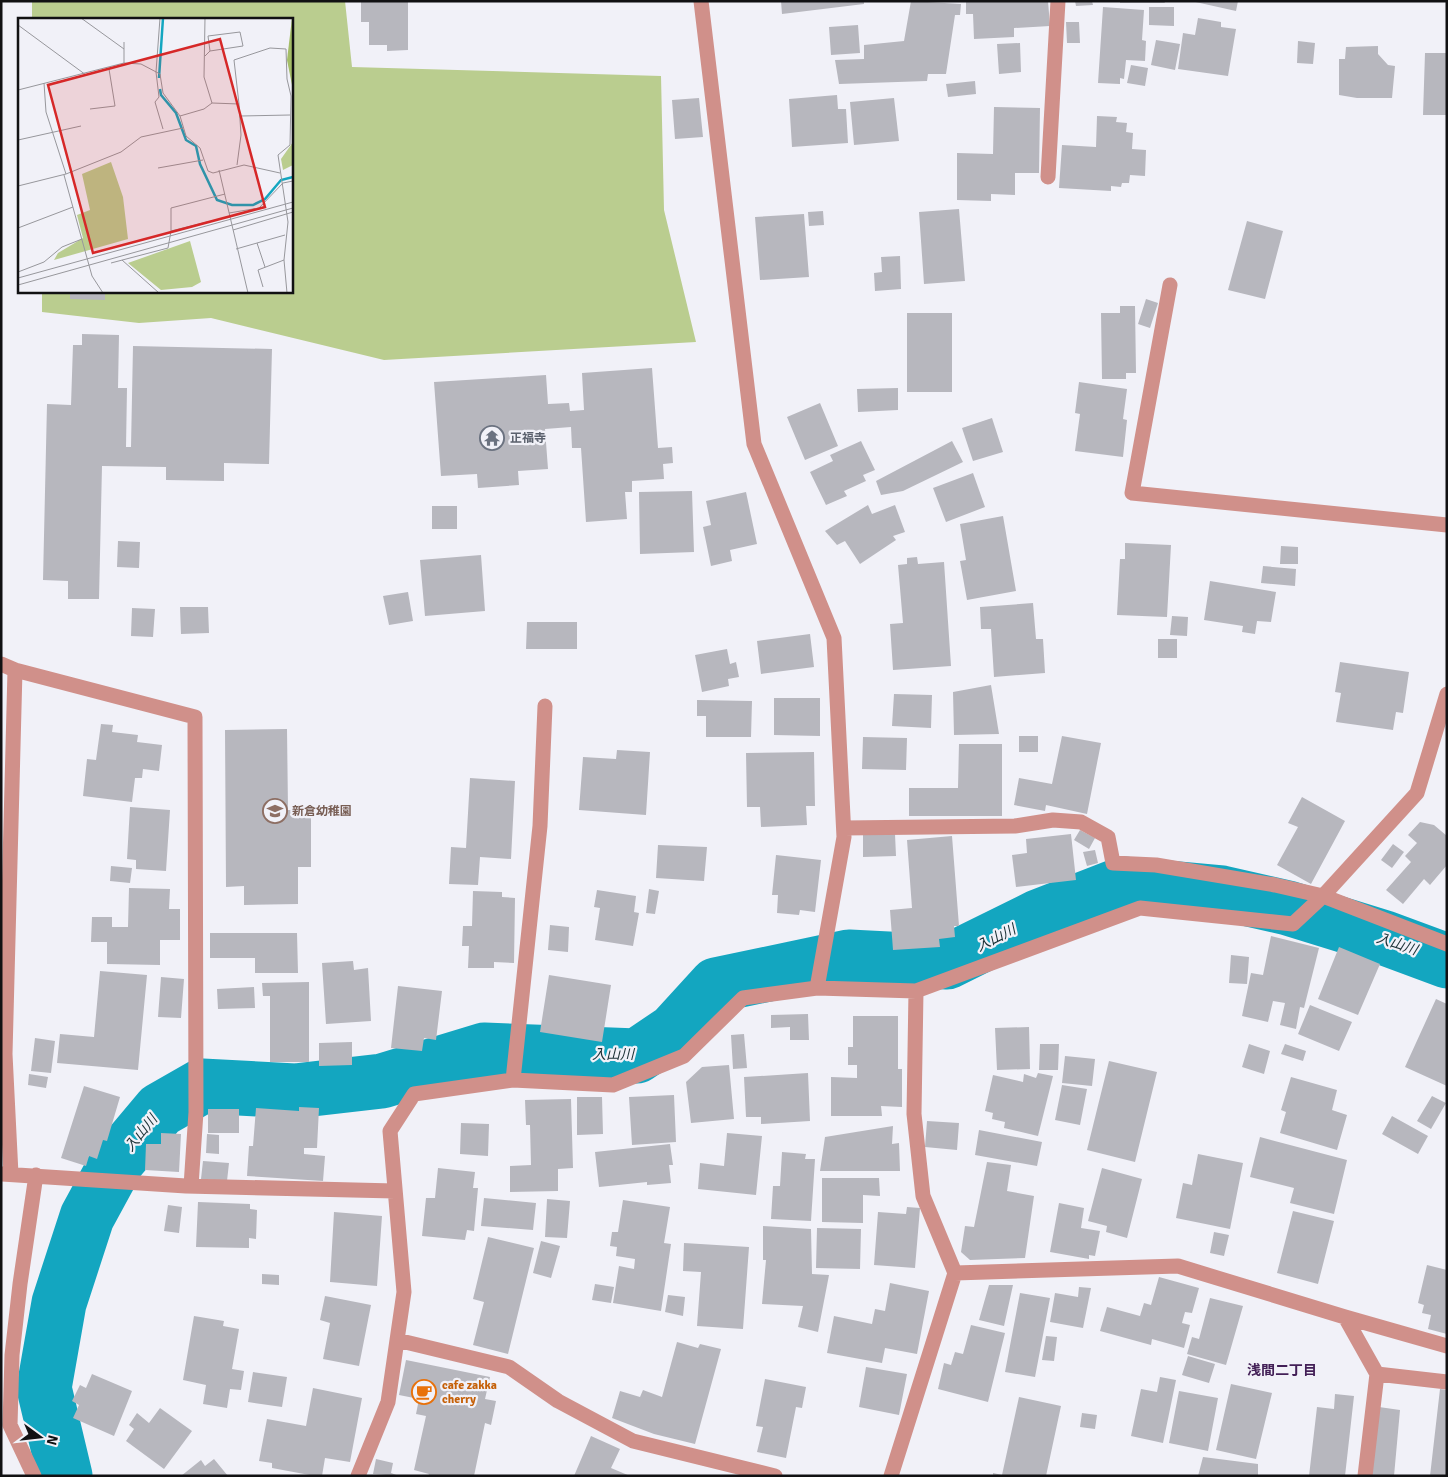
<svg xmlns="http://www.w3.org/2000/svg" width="1448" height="1477" viewBox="0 0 1448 1477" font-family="Signika,'Noto Sans JP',sans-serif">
<rect width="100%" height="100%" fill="#f1f1f8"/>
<path fill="#bacd8f" d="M32,1H345L352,67L661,76L664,210L696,342L384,360L211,318L139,323L42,312V291H291V19H32Z"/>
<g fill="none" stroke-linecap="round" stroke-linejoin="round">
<path stroke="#13a6c0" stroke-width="55" d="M65,1476L44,1388L59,1303L87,1217L118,1160L160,1110L202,1086L295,1091L382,1081L484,1050L637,1056L674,1031L716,985L849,957L947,962L1038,917L1123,884L1222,893L1288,908L1385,938L1447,961"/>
</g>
<path fill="#b7b7be" d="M361,1H408V50L387,51V45H369V22H361Z
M781,1H864V4L782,14Z
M911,1L961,4L960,15H955L946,74H928L927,81L839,84L835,60L864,59V45L904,41Z
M966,1H1048L1050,26L1014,28V37L974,39L973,14H966Z
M1075,1H1092L1093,5L1076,6Z
M1120,1H1164L1165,3H1120Z
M1191,1H1238L1236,11Z
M1103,7L1144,10L1142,40L1146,41L1145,61L1126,60L1124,79L1120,78V84L1098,83Z
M1149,7H1174V26L1149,25Z
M1198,18L1221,22V27L1236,29L1228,76L1178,69L1183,33L1195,35Z
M1066,22H1079L1080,43H1067Z
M858,25L860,53L831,55L829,27Z
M1156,40L1180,44L1175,70L1151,65Z
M1298,41L1315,43L1313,64L1297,63Z
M1020,43L1021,72L999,74L997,44Z
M1378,46V54L1388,65L1395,66L1392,98H1357L1339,95V59H1345L1346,47Z
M1425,53H1447V115H1423Z
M1131,65L1148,68L1145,86L1127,83Z
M975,81L976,94L948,97L946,84Z
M837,95L838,109H846L848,143L792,147L789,99Z
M699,98L703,137L675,139L672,100Z
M894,98L899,141L854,145L850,102Z
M994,107L1040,108L1039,173H1015V195L991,194V201L957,200V153L993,154Z
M1097,116L1117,117L1116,122L1127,123L1126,132L1133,133L1132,149L1146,150L1145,176L1130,175L1129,183H1122L1121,187L1111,186V191L1059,188L1062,145L1096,147Z
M959,209L965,281L924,284L919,212Z
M823,211L824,225L809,226L808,212Z
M804,214L809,277L760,280L755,217Z
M1247,221L1283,231L1265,299L1228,290Z
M900,256L901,289L875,291L874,273L882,272L881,257Z
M70,291H105V300L70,299Z
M1146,299L1158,303L1150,328L1138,324Z
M1120,306H1135L1136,373H1126V379H1102L1101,313H1120Z
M907,313H952V392H907Z
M82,334L119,335L118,388H127L126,447H131L133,346L272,349L269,464L224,463V481L166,480V467L102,466L99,599H68V581L43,580L47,404L71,405L73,345H82Z
M652,368L658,448L672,447L673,463L663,464L664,479L632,481V492H625L627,519L586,522L581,448H572L571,427L545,429L548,469L518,471L519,485L478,488L477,474L441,476L434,382L546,375L548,404L569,403L570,411L584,410L582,373Z
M1079,382L1127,389L1123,419L1127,420L1123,457L1075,451L1080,414L1075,413Z
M898,388V410L858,412L857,389Z
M820,403L838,446L805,460L787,417Z
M992,418L1003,452L973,461L962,428Z
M861,441L875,470L863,475L866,481L844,491L847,496L826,505L810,472L833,461L830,455Z
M952,441L963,462L903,491L881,495L876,481Z
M973,473L985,507L946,522L933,488Z
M692,491L694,552L640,554L639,492Z
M746,492L757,544L730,550L732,561L711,566L703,527L711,525L706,501Z
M868,505L872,514L895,505L905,532L893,536L896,540L860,564L845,541L837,545L825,531Z
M432,506H457V529H432Z
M1003,516L1016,591L967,600L960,561L966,560L960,524Z
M118,541L140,542L139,568L117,567Z
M1125,543L1171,545L1167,617L1117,615L1120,559H1125Z
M1281,546L1298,547V564H1280Z
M481,555L485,611L425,616L420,560Z
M917,557L918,564L944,562L951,666L893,670L890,624L903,623L898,565L907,564V558Z
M1263,566L1296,569L1295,586L1261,583Z
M1210,581L1276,592L1271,622L1257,621L1255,634L1242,632L1243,626L1204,620Z
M408,592L413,621L389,625L383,596Z
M1033,603L1036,639H1043L1045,673L994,677L991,629H981L980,607Z
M180,607H208L209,633L181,634Z
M132,608L155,609L153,637L131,636Z
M1172,616L1188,617L1187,636L1170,635Z
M527,622H577V649H526Z
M810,634L814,667L761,674L757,641Z
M1158,639H1177V658H1158Z
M727,649L730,664L736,662L739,677L728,679L729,686L702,692L695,655Z
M1340,662L1409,672L1403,713L1396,712L1393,730L1336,722L1341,693L1335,692Z
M991,685L999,734L954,735L953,692Z
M894,694L932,695L931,728L892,726Z
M774,698H820V736L774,735Z
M697,700L752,701L751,737H706V716H697Z
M101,724L113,725L112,732L138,735L137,742L162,745L159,771L143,769L142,778H135L132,802L83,796L87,759L96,760Z
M287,729L288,810H311V867H298V904L244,905V886L226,887L225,730Z
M1019,736H1038V752H1019Z
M1062,736L1101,743L1087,814L1046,805L1045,811L1014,805L1019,778L1052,784Z
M863,737L907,738L906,770L862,769Z
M959,744H1002V816H909V788H958Z
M617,750L650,752L646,815L579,810L583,757L616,759Z
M814,752L815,806H806L807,825L761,827L760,807H747L746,753Z
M470,778L515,781L511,859L480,857L478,885L449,884L451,847L466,848Z
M1302,797L1345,821L1311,884L1277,865L1298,827L1288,823Z
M130,807L170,810L166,871L136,869V860L127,859Z
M1420,822L1434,825L1447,836V865L1430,885L1424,879L1403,904L1386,890L1411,862L1405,856L1417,843L1408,835Z
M1080,830L1095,838L1089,849L1074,840Z
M895,834L896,856L863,857V835Z
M1071,834L1076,880L1016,887L1012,855L1027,853L1026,839Z
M952,836L959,926H954L955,937L939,939L940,947L893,950L890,910L912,908L907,840Z
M1393,844L1404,852L1392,868L1381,860Z
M658,845L707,847L704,881L656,878Z
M1095,850L1098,863L1087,866L1083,852Z
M776,855L821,860L815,912L800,910L799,915L777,913L778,895H772Z
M111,866L132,868L130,883L110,881Z
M129,888L170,889L169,909H180V940H160V965L107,964V942H91L92,917H112V927H128Z
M649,889L659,891L655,914L646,913Z
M597,890L636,896L634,912L639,913L633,946L595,940L600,908L594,907Z
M473,891L502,892V897L515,898L514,963L494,962V968H468L469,946H462L463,926H472Z
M550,925L569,927L568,952L548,950Z
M210,933H297L298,973H255V958H210Z
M1271,936L1319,948L1304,1008L1300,1007L1296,1029L1280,1025L1285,1003L1273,1001L1268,1022L1242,1016L1251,973L1263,975Z
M1339,947L1380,964L1358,1015L1318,999Z
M1231,955L1249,957L1247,984L1229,983Z
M353,961L354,970L368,968L371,1021L326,1024L322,963Z
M100,971L147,975L138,1070L57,1063L60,1034L94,1037Z
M549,975L611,985L602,1042L540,1032Z
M161,977L184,979L181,1018L158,1017Z
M309,982V1062H270V996H263L262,983Z
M398,986L442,991L436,1040L424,1038L422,1051L391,1048Z
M254,987L255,1008L218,1009L217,989Z
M1436,999L1447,1004V1086L1405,1067Z
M1310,1005L1352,1022L1339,1051L1298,1034Z
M808,1014L809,1040H790V1027L771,1028V1015Z
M853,1016H898V1069H902V1107L881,1106L882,1116H831V1077L857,1078V1065H848V1047H853Z
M1029,1027L1030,1069L997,1070L995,1028Z
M744,1034L747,1068L733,1069L731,1035Z
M35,1038L55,1041L51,1073L31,1071Z
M352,1042V1065L319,1066V1043Z
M1040,1044H1059L1058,1070H1039Z
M1249,1044L1270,1051L1264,1074L1242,1067Z
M1285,1044L1306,1051L1303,1061L1281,1054Z
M1065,1056L1095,1059L1092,1086L1062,1083Z
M1109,1061L1157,1072L1135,1162L1087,1150Z
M729,1065L734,1119L691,1123L686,1082L702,1067Z
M808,1073L810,1121L761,1124V1117H746L744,1077Z
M1038,1073L1053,1076L1038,1136L1004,1128L1005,1122L992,1119L993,1113L985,1111L993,1075L1023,1082L1024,1074L1036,1078Z
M29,1074L48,1077L46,1088L28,1085Z
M1291,1077L1337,1090L1332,1110L1347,1115L1337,1150L1280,1133L1286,1112L1281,1110Z
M1062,1085L1087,1089L1080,1125L1055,1120Z
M84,1086L120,1097L107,1141L103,1140L97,1159L89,1156L86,1166L61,1158Z
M674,1095L676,1142L632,1145L629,1097Z
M1432,1096L1446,1103L1431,1129L1417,1121Z
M577,1097H602L603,1134L577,1135Z
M571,1099L573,1168L558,1169V1191L510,1192V1166L531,1165L530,1125H526L525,1100Z
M299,1107L319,1108L317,1148H304V1154L325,1156L323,1181L247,1176L249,1146H253L256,1108L299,1111Z
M208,1109H239V1133H208Z
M1392,1116L1428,1136L1418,1154L1382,1134Z
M927,1121L959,1123L957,1150L925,1147Z
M461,1123L489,1124L488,1156L460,1154Z
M893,1126L892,1144L899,1143L900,1171H820L825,1137Z
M979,1130L1042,1142L1037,1166L975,1155Z
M161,1133L181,1134L179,1172L145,1170L146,1144H161Z
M727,1133L762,1136L756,1195L698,1189L700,1163L724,1166Z
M207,1134L219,1135V1154L206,1153Z
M1260,1137L1347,1160L1334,1214L1290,1203L1294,1188L1250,1177Z
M670,1144L673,1165H669L671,1183L647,1185V1182L599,1187L595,1152Z
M782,1152L806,1154L805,1159H815L811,1221L771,1219L773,1186H780Z
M1198,1154L1243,1163L1230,1229L1176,1218L1183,1183L1192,1185Z
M203,1161L229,1163L227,1181L201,1179Z
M987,1162L1011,1165L1007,1191L1034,1196L1025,1258L970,1260L961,1252L965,1226L974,1227Z
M438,1168L475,1172L473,1188H478L474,1231L467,1230L465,1240L422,1236L426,1198H435Z
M1102,1168L1142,1179L1127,1238L1106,1232L1107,1226L1088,1221Z
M822,1178H879L880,1196L863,1195V1223L822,1222Z
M484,1198L536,1203L533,1230L481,1226Z
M547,1199L570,1201L567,1238L545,1237Z
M623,1200L670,1207L664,1243L671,1244L661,1311L613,1303L619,1266L634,1269L635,1259L616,1256L617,1247L610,1246L612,1232H618Z
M198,1202L250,1204V1209L257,1210L256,1239L249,1238V1248L196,1247Z
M1059,1203L1084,1208L1081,1228L1100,1231L1095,1256L1089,1255V1259L1050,1252Z
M168,1205L182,1207L179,1233L164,1231Z
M907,1207L920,1208L915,1268L874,1265L878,1212L906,1214Z
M1293,1211L1334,1221L1318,1284L1277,1273Z
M334,1212L382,1216L377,1286L330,1282Z
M763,1226L811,1229L812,1274L829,1275L818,1332L798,1327L803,1306L762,1304L766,1260H763Z
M817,1228L861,1229L860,1269L816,1268Z
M1214,1232L1229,1235L1224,1256L1210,1253Z
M488,1237L534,1248L508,1354L473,1345L484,1302L473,1299Z
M541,1241L560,1246L551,1278L533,1273Z
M684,1243L749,1247L743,1329L697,1326L701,1272L683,1271Z
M1427,1265L1447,1270V1334L1428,1329L1431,1315L1422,1313L1424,1305L1418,1303Z
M262,1274L279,1275V1285L262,1284Z
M1159,1277L1199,1288L1192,1313L1185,1312L1182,1323L1190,1325L1184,1348L1152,1339L1151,1345L1100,1331L1107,1307L1140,1316L1144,1303L1151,1305Z
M890,1283L929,1291L917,1354L885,1348L882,1363L827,1353L834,1316L872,1324L875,1309L885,1311Z
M595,1284L614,1287L611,1303L592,1300Z
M989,1285H1013L1004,1326L979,1320Z
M1079,1287L1091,1288L1083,1328L1050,1322L1055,1293L1078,1297Z
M1020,1293L1050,1298L1035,1377L1005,1372Z
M668,1295L685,1297L683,1316L665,1312Z
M325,1296L371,1305L359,1366L323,1359L330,1323L320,1320Z
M1210,1298L1243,1306L1226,1365L1187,1354L1192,1337L1199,1339Z
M194,1316L224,1321L223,1326L239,1329L232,1369L244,1371L241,1390L230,1389L227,1408L203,1404L206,1385L183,1380Z
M971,1325L1005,1333L988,1402L938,1389L944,1363L951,1365L955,1352L963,1354Z
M1046,1336L1057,1337L1054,1361L1042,1360Z
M677,1342L698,1348L700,1344L721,1349L695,1444L654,1434L612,1418L620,1391L640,1397L643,1390L662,1397Z
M1188,1356L1215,1364L1209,1383L1182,1375Z
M406,1360L490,1377L485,1399L496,1401L491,1425L485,1423L474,1476H428L429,1474L414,1470L426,1416L416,1414L419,1399L399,1395Z
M866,1367L907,1374L899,1415L859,1407Z
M253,1372L287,1377L282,1407L248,1402Z
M92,1374L132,1391L114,1436L73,1418L79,1405L72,1401L80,1385L86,1388Z
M1160,1377L1176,1380L1163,1443L1131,1436L1141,1389L1157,1392Z
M765,1379L806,1387L802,1408L796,1407L786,1458L757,1452L763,1427L756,1426Z
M1231,1384L1272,1393L1256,1459L1216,1450Z
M313,1388L362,1398L350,1462L325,1458L322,1476H315L272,1468V1463L259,1461L267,1419L306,1426Z
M1440,1389L1447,1390V1476H1430Z
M1179,1391L1218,1398L1208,1451L1169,1443Z
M1335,1394L1354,1396L1345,1476H1309L1317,1407L1334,1409Z
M1019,1397L1061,1406L1046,1476H993V1473L1002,1475Z
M1379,1407L1400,1410L1394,1476L1372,1475Z
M160,1408L192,1431L164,1469L126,1441L134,1429L129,1425L137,1413L149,1423Z
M1082,1413L1097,1415L1095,1429L1080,1427Z
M591,1436L620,1449L611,1468L630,1476H574Z
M1203,1457L1258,1464V1476H1198Z
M214,1459L228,1476H181L201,1460L205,1466Z
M376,1459L393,1463L391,1473L399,1476L373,1474Z"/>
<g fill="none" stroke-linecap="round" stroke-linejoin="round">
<path stroke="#d0908a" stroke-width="15" d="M701,1L754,444L834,638L844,837L817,988
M1048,177L1058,1
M1170,285L1132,493L1447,525
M1,664L15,670L5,1054L11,1174
M15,670L195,717L196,1112L191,1186
M844,828L1015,826L1053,820L1081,822L1108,837L1113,863L1156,865L1275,885L1323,896L1447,944
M513,1080L540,826L545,706
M2,1174L186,1186L395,1191
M955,1273L1178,1266L1345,1317L1447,1346
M1345,1317L1377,1374L1365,1476
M397,1340L509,1367L558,1401L633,1441L775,1476
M1377,1374L1447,1382
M34,1476L10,1425L12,1355L20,1284L36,1175
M358,1476L388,1402L404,1292L390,1131L414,1094L513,1080L613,1085L684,1056L743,998L817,988L916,991L1140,908L1293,924L1323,896L1417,793L1447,694
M891,1476L955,1273L923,1196L914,1114L916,991"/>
</g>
<defs>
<symbol id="temple-ring" viewBox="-11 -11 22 22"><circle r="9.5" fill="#f1f1f8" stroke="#6b7280" stroke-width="1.5"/><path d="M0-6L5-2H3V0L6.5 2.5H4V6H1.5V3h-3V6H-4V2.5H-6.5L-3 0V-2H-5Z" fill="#6b7280"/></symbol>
<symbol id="school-ring" viewBox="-11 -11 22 22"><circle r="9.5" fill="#f1f1f8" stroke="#8d6e63" stroke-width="1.5"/><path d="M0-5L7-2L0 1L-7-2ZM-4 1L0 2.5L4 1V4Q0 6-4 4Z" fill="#8d6e63"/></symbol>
<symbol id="cafe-ring" viewBox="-11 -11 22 22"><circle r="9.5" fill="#f1f1f8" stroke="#e8710a" stroke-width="1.5"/><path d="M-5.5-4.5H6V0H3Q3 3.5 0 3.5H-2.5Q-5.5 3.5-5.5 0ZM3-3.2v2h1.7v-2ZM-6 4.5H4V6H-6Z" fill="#e8710a"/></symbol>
</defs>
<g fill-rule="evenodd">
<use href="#temple-ring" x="478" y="424" width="28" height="28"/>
<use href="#school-ring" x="261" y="797" width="28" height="28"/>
<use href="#cafe-ring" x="410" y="1378" width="28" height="28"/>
</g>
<g text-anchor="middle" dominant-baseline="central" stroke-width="4.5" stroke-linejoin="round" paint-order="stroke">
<g font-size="12" font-weight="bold" fill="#5b616d" stroke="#f1f1f8" text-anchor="start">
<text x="510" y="438">正福寺</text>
</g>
<g font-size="12" font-weight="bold" fill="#785e54" stroke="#f1f1f8" text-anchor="start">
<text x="292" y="811">新倉幼稚園</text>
</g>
<g font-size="12" font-weight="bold" fill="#c56008" stroke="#f1f1f8" text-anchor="start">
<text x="442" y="1385">cafe zakka<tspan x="442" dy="14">cherry</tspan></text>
</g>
<g font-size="14" font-style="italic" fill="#192f34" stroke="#f1f1f8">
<text transform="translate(996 938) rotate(-27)">入山川</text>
<text transform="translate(1397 944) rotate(18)">入山川</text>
<text x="613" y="1054">入山川</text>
<text transform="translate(141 1133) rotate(-51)">入山川</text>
</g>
<g font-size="14" font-weight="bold" fill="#432057" stroke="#f1f1f8">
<text x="1282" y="1370">浅間二丁目</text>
</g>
</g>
<g transform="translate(18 18)">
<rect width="275" height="275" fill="#f1f1f8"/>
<path d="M275,124V147L265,152L263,141ZM93,144L105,179L110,221L36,242L40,235L65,220L59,197L72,192L64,156ZM172,223L183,264L174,269L143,272L110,245Z" fill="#bacd8f"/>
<path d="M274,0H275L274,67L269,42Z" fill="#a4bd67"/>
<path fill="none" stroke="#13a6c0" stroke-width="2.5" d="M141,60L145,0M142,71L143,77L158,95L168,122L178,128L182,146L199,182L214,187H235L247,181L263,162L275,159"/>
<path fill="none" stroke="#97979c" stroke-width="1" d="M63,0L106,31M142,0L138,54L141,79L137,84L145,111M187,0L186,59L194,85M0,7L68,57M106,24V45M187,38L192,33L190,18L222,14L225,28L192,33M26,65L28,94L48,156M0,72L106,45L123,46L142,56L145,75L162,98L168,118L182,130L190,153L195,155L226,147L262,155M221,86L216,42L252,30L268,31L269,61L273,78L272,127L260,137L270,204L266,242L269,275M72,91L97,88L91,51M162,98L186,91L194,85L221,86L223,117L219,147M223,98L272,97M0,122L63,108M140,150L185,142M201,152L230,275M46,157L74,258L85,275M0,168L48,156L103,134L123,119L165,110M211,195L241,190L265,165L275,163M0,210L55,189M215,212L275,194M153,213V190L207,176M239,225L247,249M218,231L267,217M104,242L141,275M93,245L150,230L153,213L189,204M0,254L26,244L44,229L64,221M0,260L275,184M0,267L275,190M245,269L240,252L266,242"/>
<path fill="#d62828" fill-opacity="0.15" stroke="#d62828" stroke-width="2.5" d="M202,21L247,189L75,235L30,67Z"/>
<rect width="275" height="275" fill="none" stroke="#111113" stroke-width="2.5"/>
</g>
<rect width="1448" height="1477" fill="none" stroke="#111113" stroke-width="5"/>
<g transform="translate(40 1437) rotate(105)" stroke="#f1f1f8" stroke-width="4" paint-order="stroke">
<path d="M0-4L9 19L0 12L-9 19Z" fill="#111113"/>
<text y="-8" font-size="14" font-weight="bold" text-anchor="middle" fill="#111113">N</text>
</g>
</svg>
